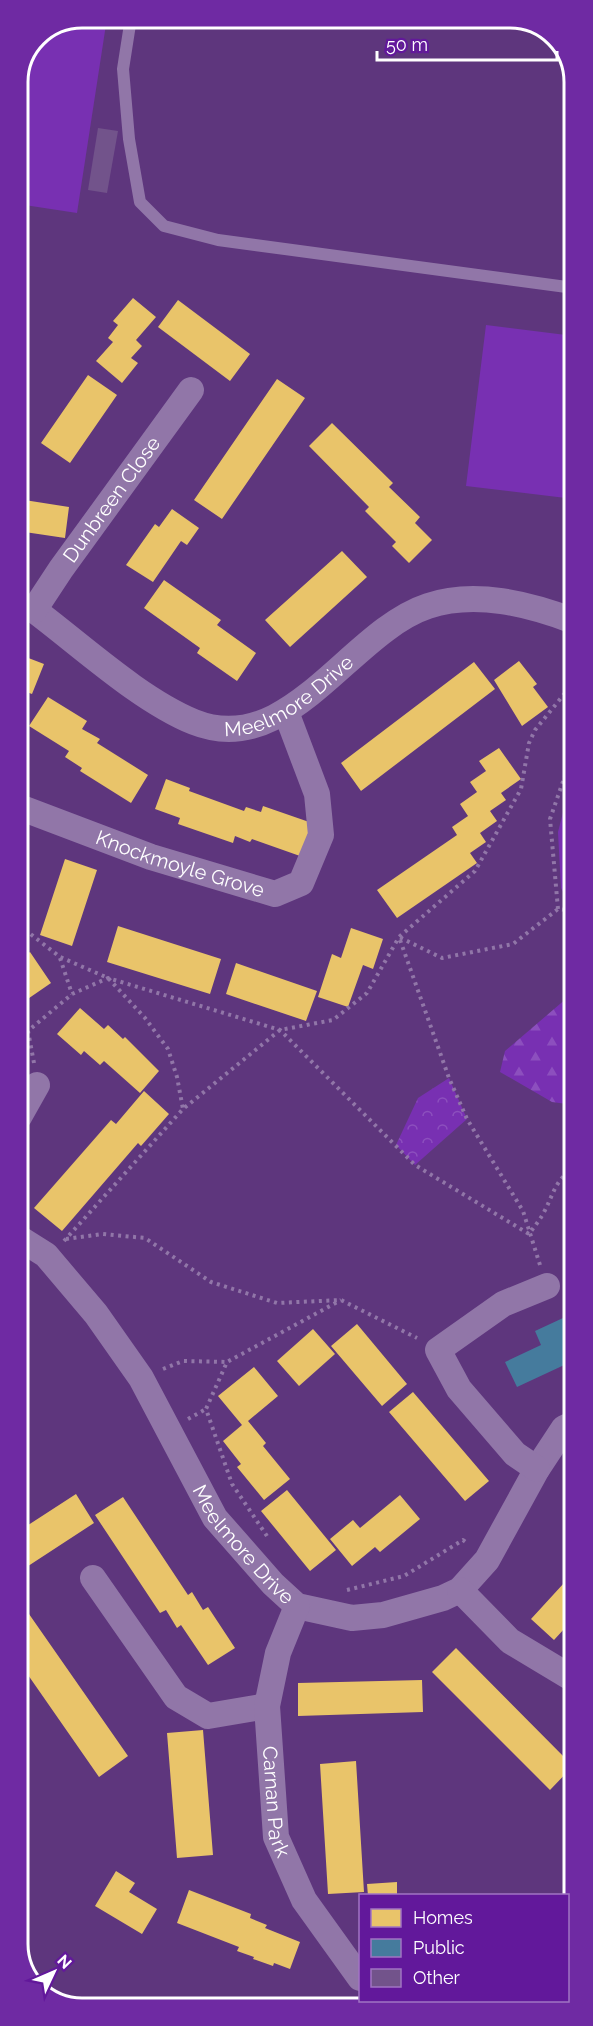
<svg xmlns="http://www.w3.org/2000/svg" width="593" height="2026" viewBox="0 0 593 2026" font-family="Raleway,sans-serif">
<defs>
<pattern id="forest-firs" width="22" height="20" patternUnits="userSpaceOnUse" patternTransform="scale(1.5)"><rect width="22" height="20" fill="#7830b2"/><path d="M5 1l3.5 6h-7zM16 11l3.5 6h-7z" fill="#8c4fbe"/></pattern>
<pattern id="park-crowns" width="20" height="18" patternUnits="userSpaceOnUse" patternTransform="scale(1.5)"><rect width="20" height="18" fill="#7830b2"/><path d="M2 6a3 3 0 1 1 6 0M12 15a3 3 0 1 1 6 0" fill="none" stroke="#8c4fbe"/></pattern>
</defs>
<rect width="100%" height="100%" fill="#5e367d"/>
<path fill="#7830b2" d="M82,18H107L77,213L18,204V82L37,37Z
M486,325L574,336V499L466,486Z"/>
<path fill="url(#forest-firs)" d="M574,770V913L561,888L558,832Z
M574,992V1105L552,1102L500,1072L505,1051Z"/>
<path fill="url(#park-crowns)" d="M449,1078L467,1119L415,1165L396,1145L418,1098Z"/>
<path fill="#e9c46a" d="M133,298L156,317L136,340L142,346L131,358L138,363L122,383L96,361L113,342L108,338L118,325L113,321Z
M178,300L250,354L230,381L158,327Z
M88,375L117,395L70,463L41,443Z
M277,379L305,398L222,519L194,500Z
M332,423L393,483L389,487L420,517L415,523L432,540L409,563L392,546L396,542L365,511L369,507L309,446Z
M18,499L69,507L65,538L18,531Z
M172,509L199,528L187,545L181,541L153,582L126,565L155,524L159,527Z
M342,551L367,577L290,647L265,620Z
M164,580L221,620L217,625L256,653L237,681L197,653L200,648L144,608Z
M18,654L44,664L32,694L18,689Z
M519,661L537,684L533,687L548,707L522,726L494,680Z
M474,662L495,689L361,791L341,763Z
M48,697L87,721L82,729L100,739L97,743L148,775L131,803L80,771L82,768L65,757L69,751L29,726Z
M499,748L521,779L501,793L506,800L490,811L497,821L480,833L486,842L470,853L477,863L397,918L377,890L457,835L452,827L468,816L460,804L477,792L470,782L486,771L479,761Z
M166,779L190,788L189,791L244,811L246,807L261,812L263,806L312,823L300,856L252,839L250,842L235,836L233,843L178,824L180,818L155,809Z
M65,859L97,870L72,946L40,935Z
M118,926L221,959L210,994L107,962Z
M351,928L383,939L373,969L363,965L348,1007L318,997L332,954L341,958Z
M30,952L51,983L19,1005V960Z
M236,963L317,991L306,1021L226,994Z
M80,1008L104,1029L108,1025L123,1039L125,1037L159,1071L140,1093L104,1061L100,1065L84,1051L81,1055L57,1034Z
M144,1091L169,1114L141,1146L138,1143L62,1231L34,1208L111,1120L116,1124Z
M357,1324L407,1384L382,1406L331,1346Z
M313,1329L335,1354L299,1386L277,1361Z
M254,1367L278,1396L248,1421L266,1443L263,1446L290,1479L264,1500L237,1467L241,1464L223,1441L242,1425L218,1396Z
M413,1392L489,1481L465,1501L389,1412Z
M287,1490L336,1550L310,1571L261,1511Z
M76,1494L94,1523L19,1572V1531Z
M400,1495L420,1519L380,1552L375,1547L352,1566L330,1539L353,1520L360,1528Z
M123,1497L188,1595L192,1592L203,1610L208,1607L235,1648L208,1665L181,1625L177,1628L166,1610L160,1613L95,1515Z
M575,1571V1617L554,1640L531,1619Z
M29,1614L128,1756L99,1777L19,1662V1621Z
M456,1648L573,1766L550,1790L432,1672Z
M422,1680L423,1712L298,1716V1683Z
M203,1730L213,1855L177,1858L167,1733Z
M356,1761L364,1892L328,1894L320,1764Z
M116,1871L135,1883L129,1892L157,1909L142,1934L95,1906Z
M397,1882V1896H368L367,1884Z
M189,1890L251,1914L250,1918L267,1925L265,1928L300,1942L290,1969L274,1963L273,1966L253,1959L254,1957L237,1951L239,1947L177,1923Z
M419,2001H435L433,2007H417Z"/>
<path fill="#457b9d" d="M563,1318L575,1342V1360L517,1387L505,1362L541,1345L535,1331Z"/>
<path fill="#72538b" d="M98,128L118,131L107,193L88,190Z"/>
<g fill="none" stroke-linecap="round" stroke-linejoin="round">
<path stroke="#9176a8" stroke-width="4" stroke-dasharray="3 4.5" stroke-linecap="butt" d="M558,909L550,819L568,767L574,758
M19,925L60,957L108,978L145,1018L168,1049L177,1077L183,1109
M60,958L72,994
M34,1063L28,1031L72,994L108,978L280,1030L415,1165L529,1234C534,1227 539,1221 543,1214C553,1196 555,1179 574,1168
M66,1239L103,1234L145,1238L211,1282L277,1303L341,1300L417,1338
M64,1241L183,1109L280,1030L333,1020L367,993L399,937L475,871L521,789L529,743L535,730L574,682
M540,1265L523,1211L467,1119L449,1078L399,937L442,958L513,944L558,909L574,911
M163,1369L183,1361L227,1362
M188,1419L206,1409
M267,1536L232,1484L206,1409L227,1362L341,1300
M347,1590L404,1576L463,1540L468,1544"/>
<path stroke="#9176a8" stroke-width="12" d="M131,18L123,69L129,139L140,202L164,226L218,240L574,288
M364,2000V2007"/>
<g stroke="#9176a8" stroke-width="26">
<path id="s1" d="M18,604L34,610C82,646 140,700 194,722C289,760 349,632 428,606C475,590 529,604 574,621"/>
<path id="s2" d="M34,610L61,569L191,390"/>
<path id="s3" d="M19,807L151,857L275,894L301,883L321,835L317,794L286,712"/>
<path d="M19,1117L37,1085"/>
<path id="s4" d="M19,1238L46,1255L96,1314L141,1378L215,1518L273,1584L297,1606L352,1618L383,1615L443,1598L460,1590L487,1560L537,1469L564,1428L575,1423"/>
<path d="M537,1469L515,1454L459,1389L438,1350L503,1304L547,1286"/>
<path d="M93,1578L176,1697L208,1716L267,1706"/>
<path d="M460,1590L510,1641L575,1680"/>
<path id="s5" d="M297,1606L278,1653L267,1706L276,1837L304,1900L360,1978"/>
</g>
</g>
<g text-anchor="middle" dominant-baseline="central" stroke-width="6" stroke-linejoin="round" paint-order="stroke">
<g font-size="20" fill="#fff" stroke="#62189b">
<text stroke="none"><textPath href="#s2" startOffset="135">Dunbreen Close</textPath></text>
<text stroke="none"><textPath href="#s1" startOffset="318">Meelmore Drive</textPath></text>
<text stroke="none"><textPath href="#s3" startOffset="171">Knockmoyle Grove</textPath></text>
<text stroke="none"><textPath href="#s4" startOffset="384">Meelmore Drive</textPath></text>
<text stroke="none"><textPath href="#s5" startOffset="201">Carnan Park</textPath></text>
</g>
</g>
<path d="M0 0H593V2026H0ZM82 28H510A54 54 0 0 1 564 82V1944A54 54 0 0 1 510 1998H82A54 54 0 0 1 28 1944V82A54 54 0 0 1 82 28Z" fill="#6f2aa3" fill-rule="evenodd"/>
<path fill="none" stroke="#fff" stroke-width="3" d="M82 28H510A54 54 0 0 1 564 82V1944A54 54 0 0 1 510 1998H82A54 54 0 0 1 28 1944V82A54 54 0 0 1 82 28Z"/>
<rect x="359" y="1894" width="210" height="108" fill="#62189b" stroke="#a174c3" stroke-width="1.5"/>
<rect x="371" y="1909" width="30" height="18" fill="#e9c46a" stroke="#a174c3" stroke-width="1.5"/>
<text x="413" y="1924" font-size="18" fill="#ffffff">Homes</text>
<rect x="371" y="1939" width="30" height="18" fill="#457b9d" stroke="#a174c3" stroke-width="1.5"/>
<text x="413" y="1954" font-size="18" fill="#ffffff">Public</text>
<rect x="371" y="1969" width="30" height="18" fill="#72538b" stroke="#a174c3" stroke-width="1.5"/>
<text x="413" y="1984" font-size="18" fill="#ffffff">Other</text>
<g transform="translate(54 1972) rotate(46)" stroke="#62189b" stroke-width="4.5" paint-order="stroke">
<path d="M0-4.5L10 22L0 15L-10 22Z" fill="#ffffff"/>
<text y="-9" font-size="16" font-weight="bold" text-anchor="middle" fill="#ffffff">N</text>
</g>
<path d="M377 51v9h180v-9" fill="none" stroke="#ffffff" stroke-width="3"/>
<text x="386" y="51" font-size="18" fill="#ffffff" stroke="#62189b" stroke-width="4.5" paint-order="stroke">50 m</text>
</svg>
